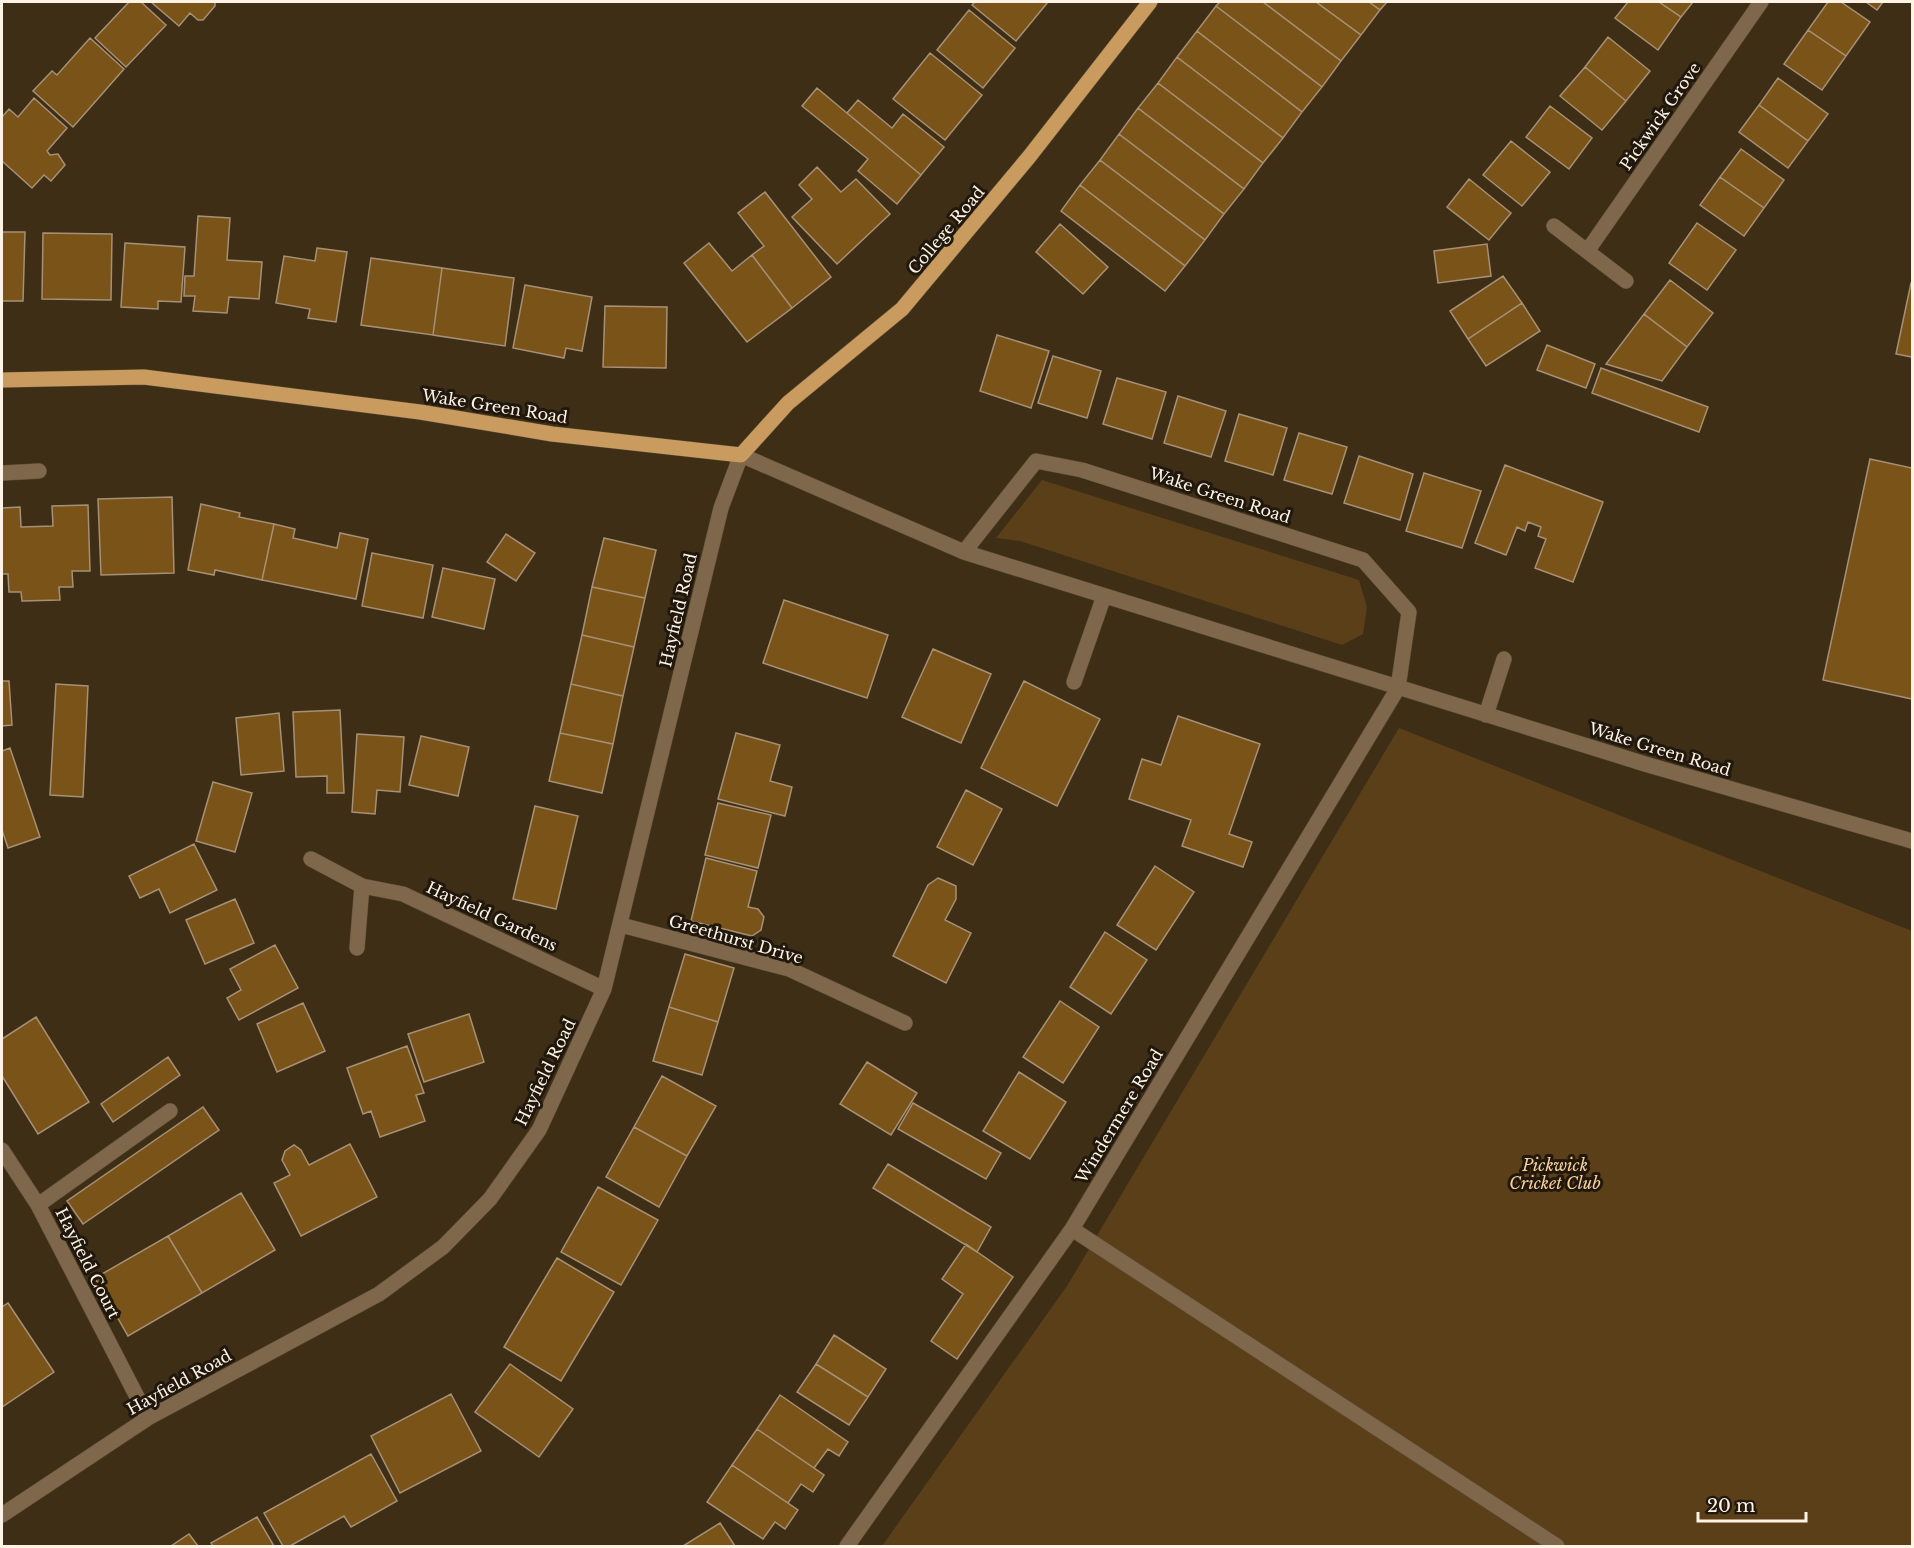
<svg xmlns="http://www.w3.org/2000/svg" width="1914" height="1548" viewBox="0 0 1914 1548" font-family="'Libre Baskerville',serif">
<rect width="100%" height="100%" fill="#3f2e16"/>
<path fill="#5a3f18" d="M1042,480L1359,580L1367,607L1363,634L1342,645L1020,541L996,538Z
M1399,728L1912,931V1546H882L1067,1286Z"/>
<path fill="#7a5318" stroke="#a69076" stroke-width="1.5" d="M129,2H141L166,25L126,67L95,38Z
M151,2H215V6L203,20H198L190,13L179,26Z
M975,2H1048L1016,41L972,5Z
M1220,2H1263L1341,61L1322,87L1216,6Z
M1263,2H1316L1361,35L1341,61Z
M1316,2H1369L1380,10L1361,35Z
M1369,2H1387L1380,10Z
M1628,2H1659L1681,17L1658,50L1615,18Z
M1659,2H1693L1681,17Z
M1828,2H1841L1870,22L1846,56L1808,30Z
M1866,2H1883L1877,10Z
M1216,6L1322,87L1302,112L1197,31Z
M969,10L1015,48L983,88L937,50Z
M1808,30L1846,56L1822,90L1784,64Z
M1197,31L1302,112L1283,138L1177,57Z
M1608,37L1650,71L1626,101L1585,67Z
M90,38L124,69L73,127L33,91L52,71L57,75Z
M930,53L982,95L945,140L893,99Z
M1177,57L1283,138L1263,163L1158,83Z
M1585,67L1626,101L1602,130L1560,96Z
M1778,78L1828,114L1808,141L1759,105Z
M1158,83L1263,163L1244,189L1138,108Z
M817,88L921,175L897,204L858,171L868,159L802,106Z
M34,98L67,128L47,151L50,155L58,154L65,165L51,181L44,175L32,188L2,161V117L9,109L18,117Z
M858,100L892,128L903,114L944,147L921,175L847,113Z
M1759,105L1808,141L1788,168L1739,132Z
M1550,106L1592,138L1569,169L1526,137Z
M1138,108L1244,189L1224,214L1119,134Z
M1119,134L1224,214L1205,240L1100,160Z
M1511,141L1550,172L1522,206L1483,175Z
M1741,149L1784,180L1764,208L1720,177Z
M1100,160L1205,240L1185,266L1080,185Z
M817,167L841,192L856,179L890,214L837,264L792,217L812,199L799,185Z
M1720,177L1764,208L1744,236L1700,205Z
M1469,179L1511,213L1489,240L1447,207Z
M1080,185L1185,266L1165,291L1061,211Z
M765,192L831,277L792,308L752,255L764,246L738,213Z
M198,216L230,218L227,260L262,262L259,299L229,297L227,313L193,311L195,296H184L185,276H194Z
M1697,223L1736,250L1707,290L1669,263Z
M1060,224L1108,267L1083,294L1036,252Z
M2,232H25L23,301H2Z
M43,233L112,234L111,300L42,299Z
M125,243L185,247L181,302L158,301V309L121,307Z
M709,243L732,271L752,255L792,308L747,342L684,263Z
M1487,244L1491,276L1438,283L1434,251Z
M317,248L347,252L336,322L308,318L310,309L276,303L284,256L315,261Z
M371,258L442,268L433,335L361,325Z
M442,268L514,278L505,346L433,335Z
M1503,276L1522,303L1468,339L1450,311Z
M1670,280L1713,313L1687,347L1644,314Z
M1911,283H1912V357L1896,354Z
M525,285L592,297L582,351L566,348L564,358L513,348Z
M1522,303L1540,331L1486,366L1468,339Z
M605,306L667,307L666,368L603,367Z
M1644,314L1687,347L1662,381L1606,364Z
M997,335L1049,351L1031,408L980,391Z
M1547,345L1595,364L1586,388L1537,370Z
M1053,356L1101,371L1087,418L1038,403Z
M1601,368L1708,407L1699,432L1592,393Z
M1117,378L1166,392L1152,439L1103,424Z
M1178,396L1226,411L1211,457L1164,443Z
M1239,414L1287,428L1273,475L1225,461Z
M1299,433L1347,447L1332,494L1284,480Z
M1359,456L1413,474L1400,520L1344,503Z
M1870,459L1912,468V699L1823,680Z
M1505,465L1603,502L1573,582L1535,568L1546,539L1538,536L1541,527L1528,522L1525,531L1517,527L1506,555L1475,543Z
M1424,473L1481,491L1462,548L1406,531Z
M172,497L174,573L101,575L98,499Z
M201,504L240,513L239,517L274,524L262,580L215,570L214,575L188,570Z
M88,505L90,571H72L73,587H59L60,600L22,601L21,592H9L8,574H2V508L20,507L21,527L53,526L52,506Z
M274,524L295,529L293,538L337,548L340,533L368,539L356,599L262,580Z
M506,534L535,553L516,581L487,562Z
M604,538L656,550L645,598L592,587Z
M372,553L433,565L423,618L362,606Z
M443,568L495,579L484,629L432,617Z
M592,587L645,598L634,647L582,635Z
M784,600L888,635L867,698L763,663Z
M582,635L634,647L623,696L571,684Z
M933,649L991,674L961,743L902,717Z
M2,681H9L12,725L2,726Z
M1024,681L1100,719L1057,806L981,768Z
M56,684L88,686L83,797L50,795Z
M571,684L623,696L613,744L560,733Z
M340,710L344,793H327V776L296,777L293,712Z
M279,713L284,771L241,775L236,718Z
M1178,716L1260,744L1229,834L1252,842L1243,867L1182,846L1191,820L1129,799L1142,759L1161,765Z
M560,733L613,744L602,793L549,781Z
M736,733L780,745L770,781L792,787L785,816L718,799Z
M357,734L404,737L400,792L377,790L375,814L352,812Z
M421,736L469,747L458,796L409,785Z
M10,748L40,837L8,848L2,830V751Z
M213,782L252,793L235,852L196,841Z
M966,790L1002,809L973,865L937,847Z
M718,803L771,815L758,868L705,855Z
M535,806L578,816L556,909L513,899Z
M194,844L217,890L170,913L159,889L140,898L129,876Z
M706,858L757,871L748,907L758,909L764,917L761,930L752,936L691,921Z
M1155,866L1194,892L1156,950L1117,925Z
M938,878L956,886V899L945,920L971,933L946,983L893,956L928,885Z
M235,899L254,943L205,964L186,920Z
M1105,932L1147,960L1111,1014L1070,987Z
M275,945L298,988L239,1020L227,998L241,990L230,969Z
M685,954L734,968L718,1022L669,1007Z
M1060,1001L1099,1027L1063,1083L1023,1057Z
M303,1003L325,1051L277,1072L257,1024Z
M669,1007L718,1022L702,1075L653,1061Z
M469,1014L484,1062L424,1082L408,1034Z
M36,1017L89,1102L38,1134L2,1076V1039Z
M407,1046L424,1093L416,1095L425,1121L380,1137L371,1111L363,1114L347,1068Z
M168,1057L180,1075L113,1122L101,1104Z
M867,1062L917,1093L891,1135L840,1104Z
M1019,1072L1066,1102L1030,1159L983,1131Z
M662,1076L716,1106L687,1156L634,1127Z
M913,1103L1001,1153L986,1179L898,1129Z
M203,1107L219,1130L83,1224L67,1201Z
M634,1127L687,1156L659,1207L606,1177Z
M350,1144L377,1197L301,1236L274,1183L290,1175L282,1160L285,1151L294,1145L301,1150L309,1165Z
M888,1164L991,1227L977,1252L873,1188Z
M598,1187L658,1220L621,1285L561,1252Z
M241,1193L275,1250L202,1293L168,1236Z
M168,1236L202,1293L128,1336L95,1278Z
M966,1244L1013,1277L957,1359L931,1341L963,1294L942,1279Z
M557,1258L614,1292L561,1381L504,1347Z
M8,1303L54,1372L2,1407V1307Z
M834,1335L886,1369L868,1397L816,1364Z
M510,1364L573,1409L539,1457L475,1412Z
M816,1364L868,1397L849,1425L797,1392Z
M451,1394L481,1451L400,1493L371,1436Z
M780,1395L848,1442L839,1456L828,1449L814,1468L757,1429Z
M757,1429L824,1475L813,1492L801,1484L788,1503L732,1465Z
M371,1454L397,1501L351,1527L344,1516L290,1546H283L264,1513Z
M732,1465L798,1510L785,1529L775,1522L763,1539L707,1502Z
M257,1517L274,1546H213L211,1543Z
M720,1523L735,1546H683Z
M189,1534L198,1546H171Z"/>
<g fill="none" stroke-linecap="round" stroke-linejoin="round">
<defs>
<path id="minor" d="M1554,226L1626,281
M1588,250L1761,2
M2,473L39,471
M1074,682L1104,596
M1486,715L1504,659
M311,859L362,886L403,894L604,989
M621,925L789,969L905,1023
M357,948L362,886
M2,1150L38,1205
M1072,1229L1557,1546
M148,1418L38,1205L170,1111
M2,1515L148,1418L379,1294L443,1247L490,1199L539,1130L604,989L721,508L741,455L964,552L1645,764L1912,841
M847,1546L1072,1229L1398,688L1409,612L1363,560L1082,470L1036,461L964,552"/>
<path id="major" d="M2,380L144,377L420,412L552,434L741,455L788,403L902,309L1029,157L1150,2"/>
</defs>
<use href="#minor" stroke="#5a4a33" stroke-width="16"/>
<use href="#major" stroke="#5a4a33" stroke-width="16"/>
<use href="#minor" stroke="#7e674b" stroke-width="15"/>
<use href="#major" stroke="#c99b5f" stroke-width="15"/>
</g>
<g text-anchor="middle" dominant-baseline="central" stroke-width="6" stroke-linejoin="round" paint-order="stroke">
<g font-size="16" fill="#fff3e5" stroke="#20180d">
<text transform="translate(1660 116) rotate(-55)">Pickwick Grove</text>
<text transform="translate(946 230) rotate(-50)">College Road</text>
<text transform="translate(495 406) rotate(9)">Wake Green Road</text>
<text transform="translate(1220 495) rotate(18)">Wake Green Road</text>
<text transform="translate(678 610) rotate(-77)">Hayfield Road</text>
<text transform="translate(1660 749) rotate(17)">Wake Green Road</text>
<text transform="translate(492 916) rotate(25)">Hayfield Gardens</text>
<text transform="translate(736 939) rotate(16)">Greethurst Drive</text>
<text transform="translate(545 1072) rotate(-64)">Hayfield Road</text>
<text transform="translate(1119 1116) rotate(-59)">Windermere Road</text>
<text transform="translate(88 1263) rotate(63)">Hayfield Court</text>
<text transform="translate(179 1382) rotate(-29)">Hayfield Road</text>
</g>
<g font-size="16" font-style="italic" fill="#fbd09a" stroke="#20180d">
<text x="1555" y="1165">Pickwick<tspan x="1555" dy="18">Cricket Club</tspan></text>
</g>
</g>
<rect width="1914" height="1548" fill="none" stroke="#fff3e5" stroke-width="6"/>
<path d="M1698 1512v9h108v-9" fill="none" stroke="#fff3e5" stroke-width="3"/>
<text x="1707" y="1512" font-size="18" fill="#fff3e5" stroke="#20180d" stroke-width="4.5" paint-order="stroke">20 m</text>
</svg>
